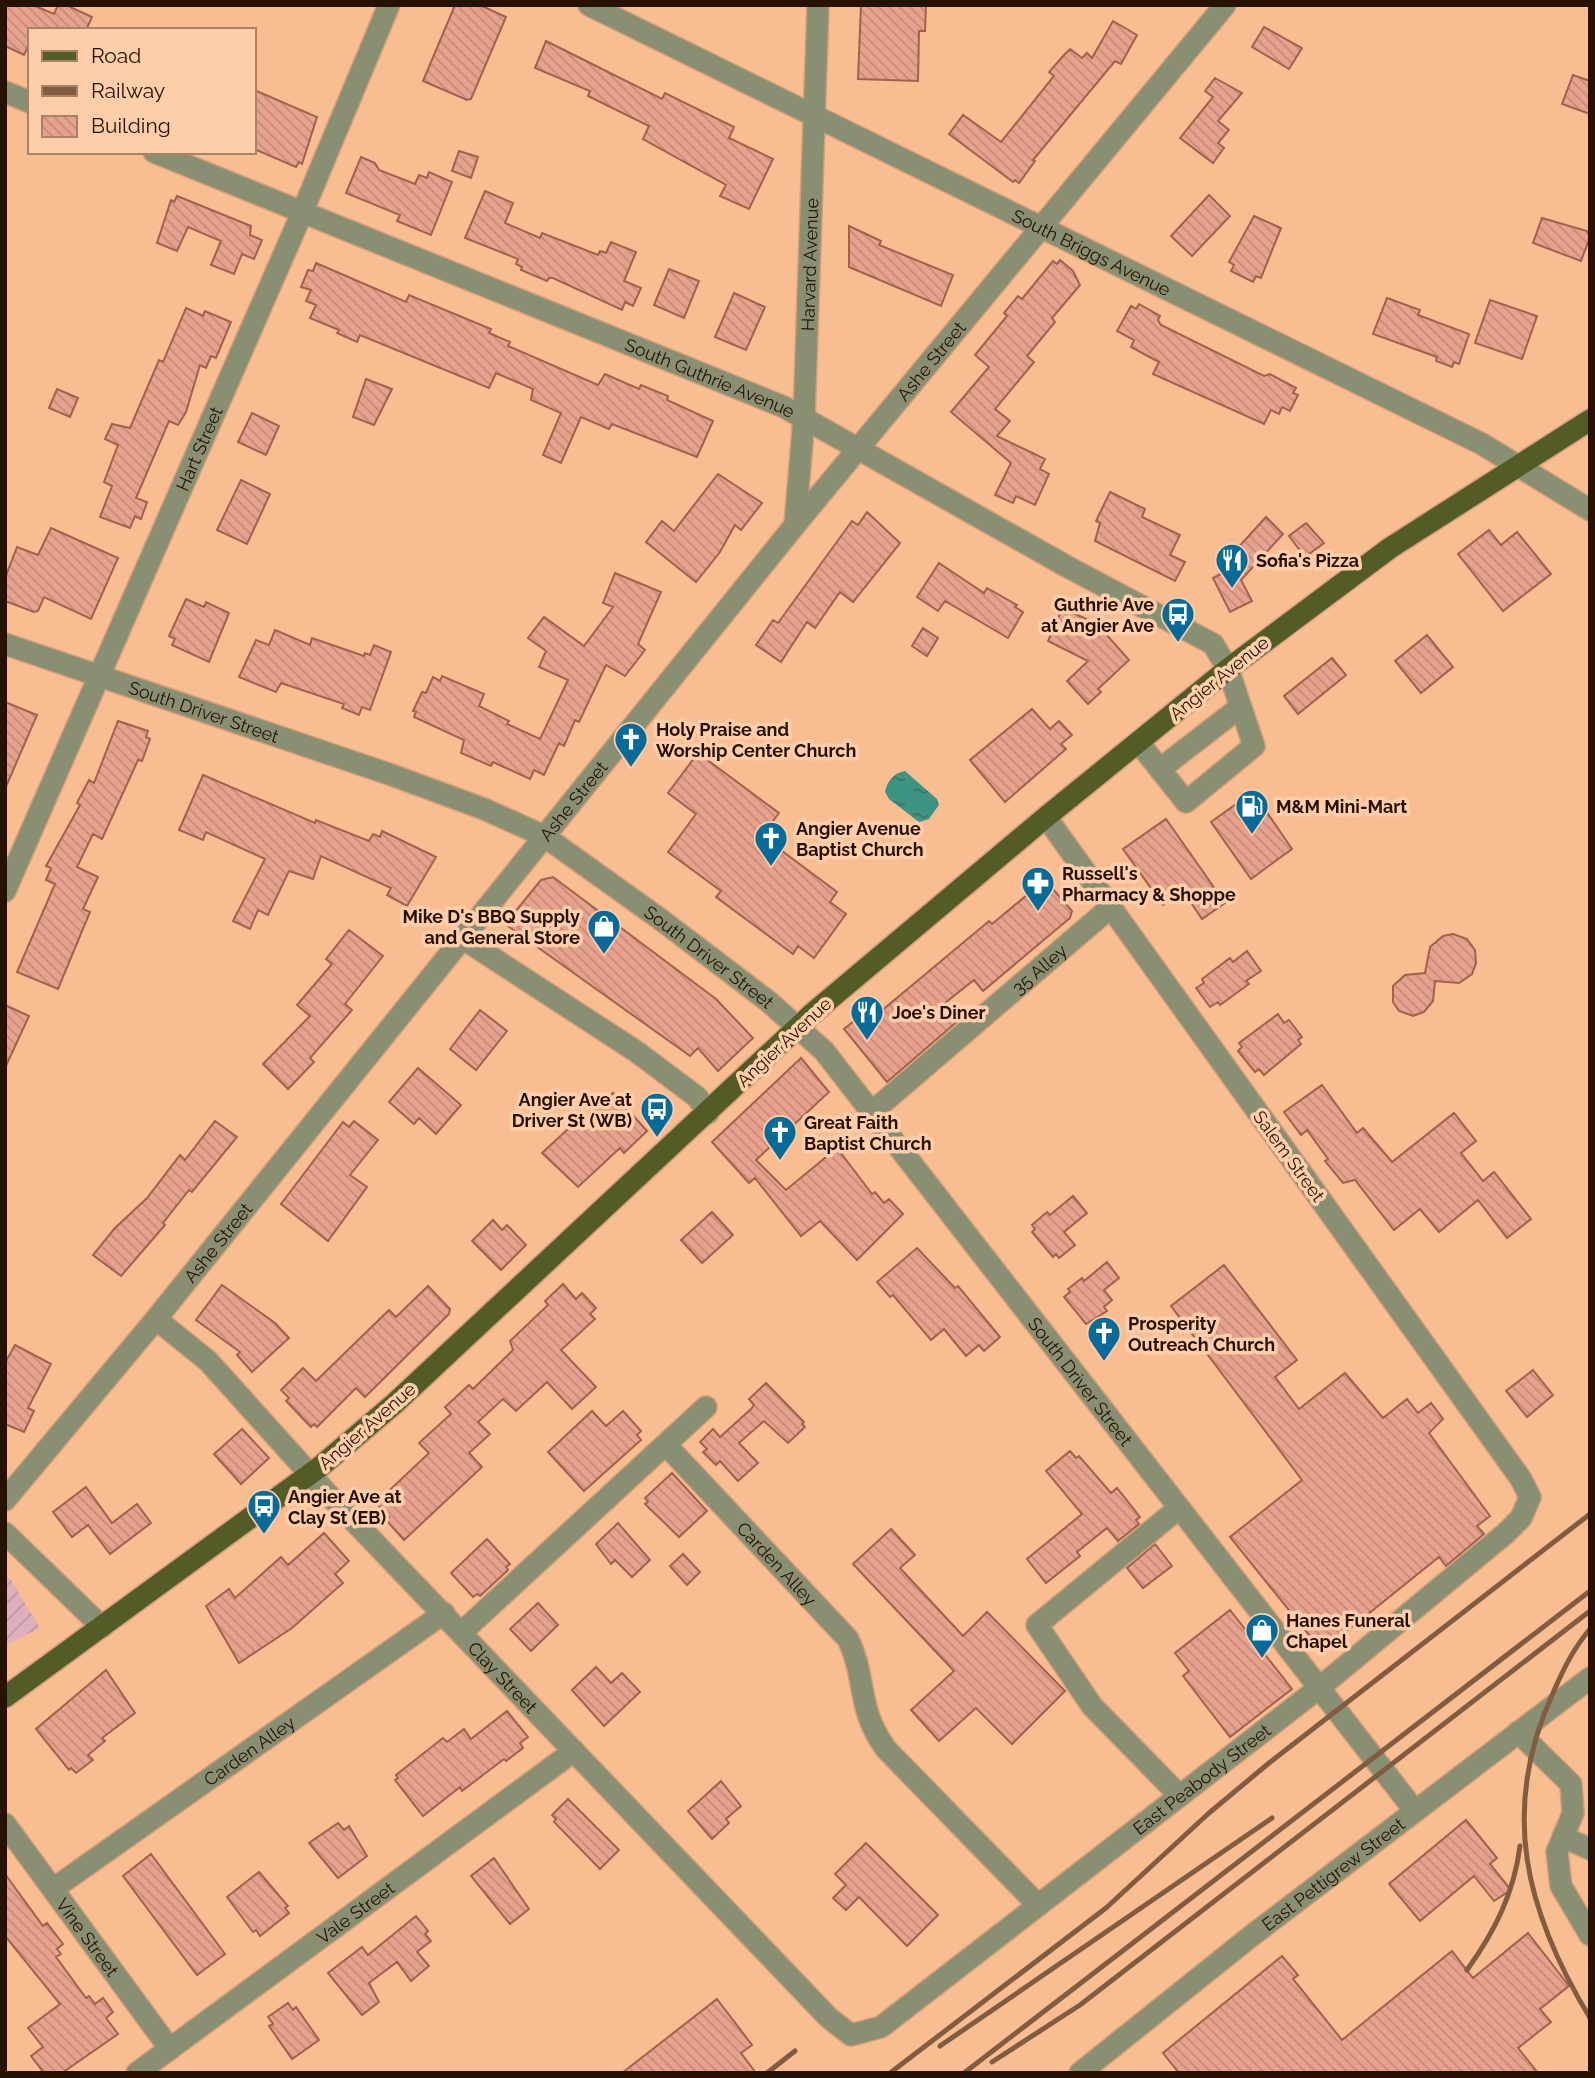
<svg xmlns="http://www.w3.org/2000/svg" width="1595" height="2078" viewBox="0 0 1595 2078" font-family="Raleway,sans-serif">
<defs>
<pattern id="garden-furrows" width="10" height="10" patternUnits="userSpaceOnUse" patternTransform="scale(1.75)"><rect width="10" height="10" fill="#deafbe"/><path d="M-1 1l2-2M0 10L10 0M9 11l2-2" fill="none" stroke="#be96a2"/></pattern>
<pattern id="water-ripples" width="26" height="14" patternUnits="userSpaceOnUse" patternTransform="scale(1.75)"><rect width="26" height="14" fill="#3d9483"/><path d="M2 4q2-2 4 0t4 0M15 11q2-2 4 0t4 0" fill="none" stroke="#337769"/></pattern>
<pattern id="building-back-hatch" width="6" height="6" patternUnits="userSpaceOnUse" patternTransform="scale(1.75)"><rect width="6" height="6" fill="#e7a28d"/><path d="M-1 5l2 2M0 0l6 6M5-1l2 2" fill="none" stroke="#c68a78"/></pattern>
</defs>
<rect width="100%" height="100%" fill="#f9bd92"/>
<path fill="url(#garden-furrows)" d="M5,1576L11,1580L40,1628L5,1645Z"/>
<path fill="url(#water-ripples)" d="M905,771L937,799L939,805L929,819L919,822L889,799L885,792C887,781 894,773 905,771Z"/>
<path fill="url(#building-back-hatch)" stroke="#a1614d" stroke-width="2" d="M5,5H33L54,14L58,5H66L92,17L87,28L91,30H30V42L24,55L5,46Z
M455,5H480L506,17L471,99L467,100L423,81Z
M861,5H926L925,31H919L918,81L858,79Z
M1113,21L1137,35L1121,64L1115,61L1033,160L1035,161L1019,183L1015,180L1013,182L949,134L963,115L1001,142L1054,76L1049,72L1064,55L1070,49L1082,58L1087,53L1092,58Z
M1264,27L1302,48L1289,69L1252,47Z
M546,41L662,99L665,93L734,127L729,138L773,159L749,209L720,196L726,185L643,139L649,126L588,96L590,91L535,68Z
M1573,75L1590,81V114L1562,104Z
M1215,78L1242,93L1218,121L1229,130L1218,143L1224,148L1213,163L1180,138L1213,97L1205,91Z
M254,90L317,117L302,164L299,162L296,167L254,149Z
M459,151L478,157L471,178L452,171Z
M361,157L375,163L379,170L415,184L419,175L427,178L429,172L452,182L431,235L397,221L400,215L346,193Z
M485,191L513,203L505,223L540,238L542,233L598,255L600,251L606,253L611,242L636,252L624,281L641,288L633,306L625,302L622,310L553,278H549L547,281L521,270L522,267L516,264L518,259L465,238Z
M1209,195L1230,216L1192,256L1171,236Z
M177,196L251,226L250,235L262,240L254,259L242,254L234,274L211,265L221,241L188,227L177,251L157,243L171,200L174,202Z
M1254,216L1281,228L1261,278L1256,276L1253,282L1231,271L1234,265L1229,262Z
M1542,218L1587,231L1590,237L1581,261L1533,243Z
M849,226L881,241L879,245L953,275L941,306L849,267Z
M1060,260L1073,271L1080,285L1052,318L1055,322L1027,356L1034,362L995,409L1010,421L997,436L1045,459L1040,469L1049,474L1035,505L1016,496L1013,503L995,495L1011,463L951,412L989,367L975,355L1007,316L1004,313L1018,296L1022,299L1053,261L1057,264Z
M316,263L406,302L409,295L491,329L489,333L510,342L508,346L598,385L605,374L639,389L641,385L668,396L667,400L713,421L697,457L612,424L609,429L581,417L561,463L543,455L561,413L531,400L533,389L496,373L489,388L360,335L357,342L337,333L339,330L310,318L316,305L306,301L311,290L301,287L308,270L313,271Z
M669,269L699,281L684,318L654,305Z
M734,293L765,307L746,350L715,337Z
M1387,298L1420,310L1418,315L1469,334L1459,364L1454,362L1452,367L1436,361L1437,357L1373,334Z
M1490,300L1537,316L1522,359L1475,343Z
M1139,304L1160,316L1158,320L1161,325L1264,376L1270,374L1296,388L1293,393L1298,395L1290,411L1282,407L1279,414L1271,410L1264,424L1153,374L1159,362L1131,347L1134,340L1117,331L1131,306L1136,309Z
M186,308L203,316L205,311L231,322L216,358L211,356L206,368L200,365L186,412L178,425L169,421L136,498L147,502L141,519L135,516L130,528L100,517L112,486L104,482L118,445L105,439L112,424L130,428L159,360L163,362Z
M366,379L392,389L374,425L353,417Z
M57,389L78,398L70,417L49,408Z
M252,413L279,426L266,455L238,442Z
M718,474L762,503L741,530L735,525L720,552L696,582L646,542L662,521L674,531Z
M241,480L270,494L247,544L217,530Z
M1110,492L1145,509L1142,517L1180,535L1170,555L1185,562L1175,581L1095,541L1100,523L1096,521Z
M867,512L900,543L853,602L840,592L815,628L807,622L781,662L756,645L773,620L778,623L852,521L858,525Z
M1266,517L1283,534L1241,580L1252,601L1230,612L1213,578L1246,561L1235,551Z
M1306,523L1324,543L1305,557L1289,536Z
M51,528L118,558L91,619L44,597L38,611L34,612L5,601V578L17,547L38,555Z
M1489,530L1501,545L1517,532L1551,574L1503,611L1458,554Z
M939,563L984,593L987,588L1017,605L1015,607L1023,612L1008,638L945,601L938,611L917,597Z
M615,573L661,592L638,644L645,650L625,676L606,665L579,722L575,720L564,746L559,743L544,775L534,770L530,779L493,762L491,766L461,753L464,740L414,717L416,712L413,711L422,692L426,693L433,677L440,681L442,676L484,694L479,706L509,721L507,724L540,739L568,680L539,667L546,651L528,638L544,617L584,646L613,607L603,603Z
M186,599L204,607L206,602L229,613L209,662L172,645L175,639L169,636Z
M1067,610L1086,619L1084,623L1105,633L1129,660L1098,689L1101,692L1088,704L1067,681L1088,661L1048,641L1061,611L1065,614Z
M923,628L938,638L927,656L912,646Z
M275,630L310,645L312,638L364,656L365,653L370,655L374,645L391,652L370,710L362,707L359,715L342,708L344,704L281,683L276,692L239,677L256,640L269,645Z
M1427,635L1453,667L1421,693L1395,661Z
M1332,658L1346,675L1298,714L1284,696Z
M5,702L37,715L5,789Z
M1032,709L1050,729L1059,721L1072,735L1061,744L1066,749L1005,802L970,760Z
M118,721L148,731L146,737L150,739L142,761L138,760L102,839L93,834L77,867L98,877L83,909L90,912L58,989L17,972L55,884L46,880L51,868L46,866L80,805L77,803L89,780L94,783Z
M698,753L779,813L762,836L837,892L830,902L846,914L814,958L798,946L793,954L716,897L721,891L668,852L696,814L668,793Z
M203,775L315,823L316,820L369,841L373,834L380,837L382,831L436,857L407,906L387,895L391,888L321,856L313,879L289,871L268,915L258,910L250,929L233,921L265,859L206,832L203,840L179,830Z
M1253,792L1292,849L1251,879L1211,822Z
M1166,819L1225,903L1202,919L1183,891L1163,905L1123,849Z
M553,877L716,999L753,1038L718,1071L698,1048L690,1056L505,924L541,880Z
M1045,880L1072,911L1070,918L983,991L974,980L945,1003L959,1020L887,1082L844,1029L874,1005L880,1012L989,921L992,924Z
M349,930L383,956L345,1004L352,1010L310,1058L314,1062L288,1089L263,1064L310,1016L297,1005L332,964L326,959Z
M1453,934L1467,939L1475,950L1476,963L1472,974L1459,983L1435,981L1433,1001L1424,1012L1413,1016L1399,1011L1393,1002V986L1405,975L1425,973L1430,947L1443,936Z
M1247,951L1261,971L1246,981L1249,984L1220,1005L1218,1002L1210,1007L1196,988L1204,983L1202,979L1230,958L1233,962Z
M5,1005L29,1016L5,1068Z
M480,1010L507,1031L476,1070L450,1049Z
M1278,1014L1284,1023L1289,1020L1302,1037L1298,1040L1301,1044L1264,1075L1259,1069L1255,1072L1238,1051L1242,1047L1239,1043Z
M801,1058L829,1092L756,1160L786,1190L837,1148L872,1194L875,1192L884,1203L889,1199L903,1214L857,1260L820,1221L801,1236L755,1178L749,1183L712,1142Z
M418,1068L461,1105L436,1134L419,1118L414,1124L389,1102Z
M1322,1085L1357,1133L1363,1128L1392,1162L1454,1113L1476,1141L1461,1153L1483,1181L1494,1172L1531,1219L1507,1238L1478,1200L1439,1232L1420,1209L1394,1230L1355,1180L1343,1183L1325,1161L1328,1159L1307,1130L1301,1135L1284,1112Z
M613,1093L647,1131L624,1153L620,1148L578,1187L542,1153L581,1117L585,1120Z
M215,1121L237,1137L192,1192L189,1190L163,1223L165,1225L121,1276L93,1255L114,1229L147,1198L180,1155L185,1160Z
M354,1121L378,1140L350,1175L367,1187L328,1241L281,1204L343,1122L349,1127Z
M1073,1196L1087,1213L1064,1232L1075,1245L1059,1258L1056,1254L1053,1257L1032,1232L1035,1229L1032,1225L1047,1212L1050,1215Z
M712,1212L733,1235L702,1263L681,1240Z
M493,1220L502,1230L507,1225L526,1245L501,1270L472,1241Z
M917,1248L955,1288L958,1286L1000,1337L984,1351L979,1345L966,1356L944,1329L931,1340L893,1295L890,1297L877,1282Z
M1107,1262L1119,1278L1104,1290L1112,1300L1104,1307L1107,1311L1086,1324L1064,1297L1070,1292L1068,1289L1082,1278L1084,1281Z
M1224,1265L1297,1360L1275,1377L1299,1409L1345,1373L1383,1418L1407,1399L1418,1413L1431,1403L1443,1419L1429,1433L1490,1516L1477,1526L1484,1534L1446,1566L1439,1557L1322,1651L1230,1537L1302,1480L1171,1306Z
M563,1284L576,1299L582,1293L596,1308L590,1314L595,1319L561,1350L596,1387L572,1409L547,1382L516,1411L503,1399L478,1422L490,1434L469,1453L482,1467L404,1540L386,1520L389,1517L376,1503L429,1453L419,1443L451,1414L445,1407L469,1385L473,1389L513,1350L510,1341L548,1305L545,1301Z
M222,1285L275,1323L289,1338L252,1372L237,1355L240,1352L196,1320Z
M428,1286L450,1309L449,1314L365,1397L356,1388L317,1427L314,1424L311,1427L286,1401L289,1398L281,1390L303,1368L316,1381L389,1310L396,1317Z
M15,1345L51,1364L28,1408L34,1411L24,1432L5,1424V1363Z
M1533,1370L1553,1395L1527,1417L1506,1391Z
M766,1383L804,1422L802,1424L805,1427L788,1443L764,1421L739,1443L758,1463L738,1481L720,1461L716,1465L703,1452L707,1449L700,1442L713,1429L720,1437L751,1409L754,1405L749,1399Z
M592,1411L606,1426L623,1411L641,1431L637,1435L641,1440L584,1491L548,1452Z
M242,1429L269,1458L241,1484L214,1454Z
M1070,1451L1076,1458L1079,1456L1111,1493L1117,1488L1140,1517L1136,1520L1139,1524L1118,1541L1107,1528L1077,1552L1080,1556L1046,1583L1027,1559L1082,1514L1046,1471Z
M672,1473L707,1511L679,1537L645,1504L648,1502L645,1498Z
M86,1487L112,1523L137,1504L151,1523L110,1554L88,1525L72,1537L53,1512Z
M618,1523L650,1560L632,1577L615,1560L611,1564L596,1544Z
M891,1529L915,1555L900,1568L963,1636L987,1612L1065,1691L1012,1744L976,1708L939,1741L911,1710L954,1671L853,1564Z
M324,1533L349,1561L335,1574L343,1583L292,1628L239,1663L206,1606L229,1589L235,1598L281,1557L288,1565Z
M487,1539L510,1564L506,1567L508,1570L480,1596L477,1594L473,1597L451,1573Z
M1155,1544L1172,1566L1143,1588L1127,1568Z
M683,1554L700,1572L687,1585L670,1566Z
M538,1603L558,1625L531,1651L510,1629Z
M1230,1610L1292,1689L1230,1737L1183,1676L1189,1671L1175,1653Z
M596,1667L611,1683L622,1673L640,1692L604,1726L572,1690Z
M106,1670L135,1713L102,1738L105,1741L88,1755L93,1760L76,1773L71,1768L69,1770L36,1729Z
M507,1711L528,1737L520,1743L523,1748L506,1761L504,1759L462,1791L460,1787L423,1816L395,1780L398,1778L396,1775L443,1738L447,1742L464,1729L471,1739Z
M721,1781L741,1806L726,1819L729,1823L712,1839L688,1811Z
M568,1799L619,1850L600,1869L554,1822L556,1819L552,1815Z
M1466,1820L1497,1858L1490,1864L1511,1890L1494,1901L1474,1876L1420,1921L1389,1884Z
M338,1823L344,1830L349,1826L367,1856L338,1878L309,1843Z
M866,1843L938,1915L907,1946L859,1897L846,1910L833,1898L846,1885L835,1874Z
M151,1854L225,1954L197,1975L123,1876Z
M494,1858L529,1909L510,1924L471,1876Z
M259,1872L288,1906L285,1908L289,1913L260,1936L256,1930L253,1932L227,1897Z
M5,1874L43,1926L47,1923L63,1944L57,1949L61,1954L56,1957L86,1998L89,1996L95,2004L103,1998L113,2012L106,2018L118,2034L62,2073H44L31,2056L43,2047L28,2028L60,2004L5,1936Z
M416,1916L428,1931L425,1934L431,1941L417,1952L429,1966L411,1981L397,1962L369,1983L379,2002L362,2015L328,1973L362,1947L368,1955Z
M1528,1933L1569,1986L1540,2009L1551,2022L1518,2048L1538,2073H1179L1163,2053L1282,1956L1298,1975L1293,1979L1342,2040L1452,1951L1473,1978Z
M717,1999L752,2045L741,2053L756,2073H622Z
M288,2003L293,2010L296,2007L319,2040L292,2059L269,2026L273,2024L268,2017Z"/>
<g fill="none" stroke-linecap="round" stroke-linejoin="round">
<defs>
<g id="minor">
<path id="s1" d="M589,5L1482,444L1590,510"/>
<path d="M5,92L30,102"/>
<path id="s2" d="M154,152L784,407L1066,566L1213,644L1228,669L1254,746L1186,802L1139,743"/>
<path id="s3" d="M795,525L804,418L818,5"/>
<path id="s4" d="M5,644L389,774L484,809L544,836L660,919L769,1002L824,1051L1415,1811"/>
<path d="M1160,769L1239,708"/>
<path id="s5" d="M5,891L302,213L389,5"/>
<path d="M462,938L637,1052L697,1097L708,1113"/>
<path id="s6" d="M872,1112L1111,907"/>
<path id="s7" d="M156,1319L208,1361L326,1492L829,2018L851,2035L881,2027L1319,1688L1506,1533L1521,1518L1530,1497L1521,1479L1046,817"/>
<path id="s8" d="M667,1446L848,1639C867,1678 856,1708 886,1749L1037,1904"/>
<path id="s9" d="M5,1500L156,1319L795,525L1225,5"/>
<path d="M5,1533L102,1627"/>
<path d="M462,1632L706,1407"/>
<path d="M1518,1732L1571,1784L1573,1813L1557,1852L1561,1886L1590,1935"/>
<path d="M1179,1795L1092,1706L1037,1625L1179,1508"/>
<path id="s10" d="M5,1824L170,2049"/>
<path d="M1563,1837L1590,1849"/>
<path id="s11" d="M53,1889L444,1613"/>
<path id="s12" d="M137,2073L574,1751"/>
<path id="s13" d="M1080,2073L1250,1937L1590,1678"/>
</g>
<path id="major" d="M5,1697L321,1466L394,1404L813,1013L1046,817L1228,669L1390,548L1590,420"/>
</defs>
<use href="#minor" stroke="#d39e78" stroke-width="24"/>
<use href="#major" stroke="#d39e78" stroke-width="24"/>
<use href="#minor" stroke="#898f73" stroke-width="21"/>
<use href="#major" stroke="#535c27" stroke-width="21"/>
<path stroke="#825c41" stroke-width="5" d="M1590,1629C1573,1649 1563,1670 1553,1693C1499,1811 1526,1912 1590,2018
M1467,1970C1495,1931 1514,1893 1520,1846
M940,2046L1272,1818
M992,2062L1080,2005L1590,1611
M767,2073L795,2051
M890,2073L1106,1908L1209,1813L1269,1763L1590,1514
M964,2073L1590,1591"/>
</g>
<defs>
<symbol id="restaurant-pin" viewBox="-11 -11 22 30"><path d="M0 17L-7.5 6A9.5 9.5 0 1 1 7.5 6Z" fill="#066b99" stroke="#feceab"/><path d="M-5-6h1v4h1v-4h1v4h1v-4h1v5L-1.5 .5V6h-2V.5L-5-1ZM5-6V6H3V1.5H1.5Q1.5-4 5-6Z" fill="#fff"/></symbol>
<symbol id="bus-pin" viewBox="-11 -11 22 30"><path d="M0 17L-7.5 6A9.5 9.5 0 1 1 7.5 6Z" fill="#066b99" stroke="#feceab"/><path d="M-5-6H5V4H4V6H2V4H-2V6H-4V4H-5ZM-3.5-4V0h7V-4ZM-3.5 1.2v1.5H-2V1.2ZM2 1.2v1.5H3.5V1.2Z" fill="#fff"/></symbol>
<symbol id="church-pin" viewBox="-11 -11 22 30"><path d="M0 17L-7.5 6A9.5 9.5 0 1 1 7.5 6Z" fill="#066b99" stroke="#feceab"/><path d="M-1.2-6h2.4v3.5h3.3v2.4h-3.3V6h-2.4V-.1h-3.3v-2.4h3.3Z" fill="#fff"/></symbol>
<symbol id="fuel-pin" viewBox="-11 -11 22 30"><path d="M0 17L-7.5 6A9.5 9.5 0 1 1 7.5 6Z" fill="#066b99" stroke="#feceab"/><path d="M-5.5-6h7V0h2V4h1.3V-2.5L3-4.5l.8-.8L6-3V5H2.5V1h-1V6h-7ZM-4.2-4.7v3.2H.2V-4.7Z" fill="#fff"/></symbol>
<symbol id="pharmacy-pin" viewBox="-11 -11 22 30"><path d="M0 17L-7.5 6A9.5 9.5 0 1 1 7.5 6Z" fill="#066b99" stroke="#feceab"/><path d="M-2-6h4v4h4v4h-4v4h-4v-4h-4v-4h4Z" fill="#fff"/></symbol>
<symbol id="shop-pin" viewBox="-11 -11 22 30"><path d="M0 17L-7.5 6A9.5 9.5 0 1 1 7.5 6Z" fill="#066b99" stroke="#feceab"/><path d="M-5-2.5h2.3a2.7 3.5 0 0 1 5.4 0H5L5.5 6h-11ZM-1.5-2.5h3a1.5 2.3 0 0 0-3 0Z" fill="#fff"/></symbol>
</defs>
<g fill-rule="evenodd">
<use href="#restaurant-pin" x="1213" y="541" width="38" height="52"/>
<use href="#bus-pin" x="1159" y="595" width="38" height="52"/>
<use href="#church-pin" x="612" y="720" width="38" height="52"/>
<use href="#fuel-pin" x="1233" y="787" width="38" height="52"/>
<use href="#church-pin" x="752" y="819" width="38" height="52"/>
<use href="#pharmacy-pin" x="1019" y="864" width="38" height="52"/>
<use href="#shop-pin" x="585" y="907" width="38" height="52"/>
<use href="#restaurant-pin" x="848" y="993" width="38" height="52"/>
<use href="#bus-pin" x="638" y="1090" width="38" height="52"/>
<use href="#church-pin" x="761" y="1113" width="38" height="52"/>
<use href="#church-pin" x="1085" y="1314" width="38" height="52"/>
<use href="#bus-pin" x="245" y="1487" width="38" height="52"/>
<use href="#shop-pin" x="1243" y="1611" width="38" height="52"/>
</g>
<g text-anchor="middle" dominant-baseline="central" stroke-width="7" stroke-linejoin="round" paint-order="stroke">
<g font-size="18" fill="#261102" stroke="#feceab">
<text stroke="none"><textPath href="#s1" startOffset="560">South Briggs Avenue</textPath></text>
<text stroke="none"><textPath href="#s3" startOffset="261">Harvard Avenue</textPath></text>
<text stroke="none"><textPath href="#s9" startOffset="1468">Ashe Street</textPath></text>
<text stroke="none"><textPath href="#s2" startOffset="600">South Guthrie Avenue</textPath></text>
<text stroke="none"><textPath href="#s5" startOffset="483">Hart Street</textPath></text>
<text transform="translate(1219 678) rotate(-39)">Angier Avenue</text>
<text stroke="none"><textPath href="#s4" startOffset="210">South Driver Street</textPath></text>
<text stroke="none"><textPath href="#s9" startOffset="901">Ashe Street</textPath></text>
<text stroke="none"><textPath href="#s4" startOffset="777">South Driver Street</textPath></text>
<text stroke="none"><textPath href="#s6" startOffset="220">35 Alley</textPath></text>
<text transform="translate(784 1042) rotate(-43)">Angier Avenue</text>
<text transform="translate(1289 1156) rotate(54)">Salem Street</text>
<text stroke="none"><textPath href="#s9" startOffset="334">Ashe Street</textPath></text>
<text stroke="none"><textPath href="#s4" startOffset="1344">South Driver Street</textPath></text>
<text transform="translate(367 1426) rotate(-41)">Angier Avenue</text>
<text stroke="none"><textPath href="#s8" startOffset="161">Carden Alley</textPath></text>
<text stroke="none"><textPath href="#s7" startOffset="499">Clay Street</textPath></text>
<text stroke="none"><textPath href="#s11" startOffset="240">Carden Alley</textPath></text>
<text stroke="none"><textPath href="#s7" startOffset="1435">East Peabody Street</textPath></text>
<text stroke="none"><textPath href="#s13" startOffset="322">East Pettigrew Street</textPath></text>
<text stroke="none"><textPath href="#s12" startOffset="271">Vale Street</textPath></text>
<text stroke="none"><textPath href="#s10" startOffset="140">Vine Street</textPath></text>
</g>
<g font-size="18" font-weight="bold" fill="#261102" stroke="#feceab" text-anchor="start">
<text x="1256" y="560">Sofia's Pizza</text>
<text x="1154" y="604" text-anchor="end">Guthrie Ave<tspan x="1154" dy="21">at Angier Ave</tspan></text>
<text x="656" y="729">Holy Praise and<tspan x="656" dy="21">Worship Center Church</tspan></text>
<text x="1276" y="806">M&amp;M Mini-Mart</text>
<text x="796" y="828">Angier Avenue<tspan x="796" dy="21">Baptist Church</tspan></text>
<text x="1062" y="873">Russell's<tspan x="1062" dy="21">Pharmacy &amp; Shoppe</tspan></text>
<text x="580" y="916" text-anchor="end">Mike D's BBQ Supply<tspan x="580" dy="21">and General Store</tspan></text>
<text x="892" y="1012">Joe's Diner</text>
<text x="632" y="1099" text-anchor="end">Angier Ave at<tspan x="632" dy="21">Driver St (WB)</tspan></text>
<text x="804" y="1122">Great Faith<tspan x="804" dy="21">Baptist Church</tspan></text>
<text x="1128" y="1323">Prosperity<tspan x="1128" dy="21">Outreach Church</tspan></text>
<text x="288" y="1496">Angier Ave at<tspan x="288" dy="21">Clay St (EB)</tspan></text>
<text x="1286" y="1620">Hanes Funeral<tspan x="1286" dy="21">Chapel</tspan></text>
</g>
</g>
<rect width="1595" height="2078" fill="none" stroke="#261102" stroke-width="14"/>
<rect x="28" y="28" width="228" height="126" fill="#feceab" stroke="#a88267" stroke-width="2"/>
<rect x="42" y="51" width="35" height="10" fill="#535c27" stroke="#a88267" stroke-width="2"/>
<text x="91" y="63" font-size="21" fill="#261102">Road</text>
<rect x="42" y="86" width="35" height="10" fill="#825c41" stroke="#a88267" stroke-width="2"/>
<text x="91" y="98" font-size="21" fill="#261102">Railway</text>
<rect x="42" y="116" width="35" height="21" fill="url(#building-back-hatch)" stroke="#a88267" stroke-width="2"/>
<text x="91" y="133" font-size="21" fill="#261102">Building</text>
</svg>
